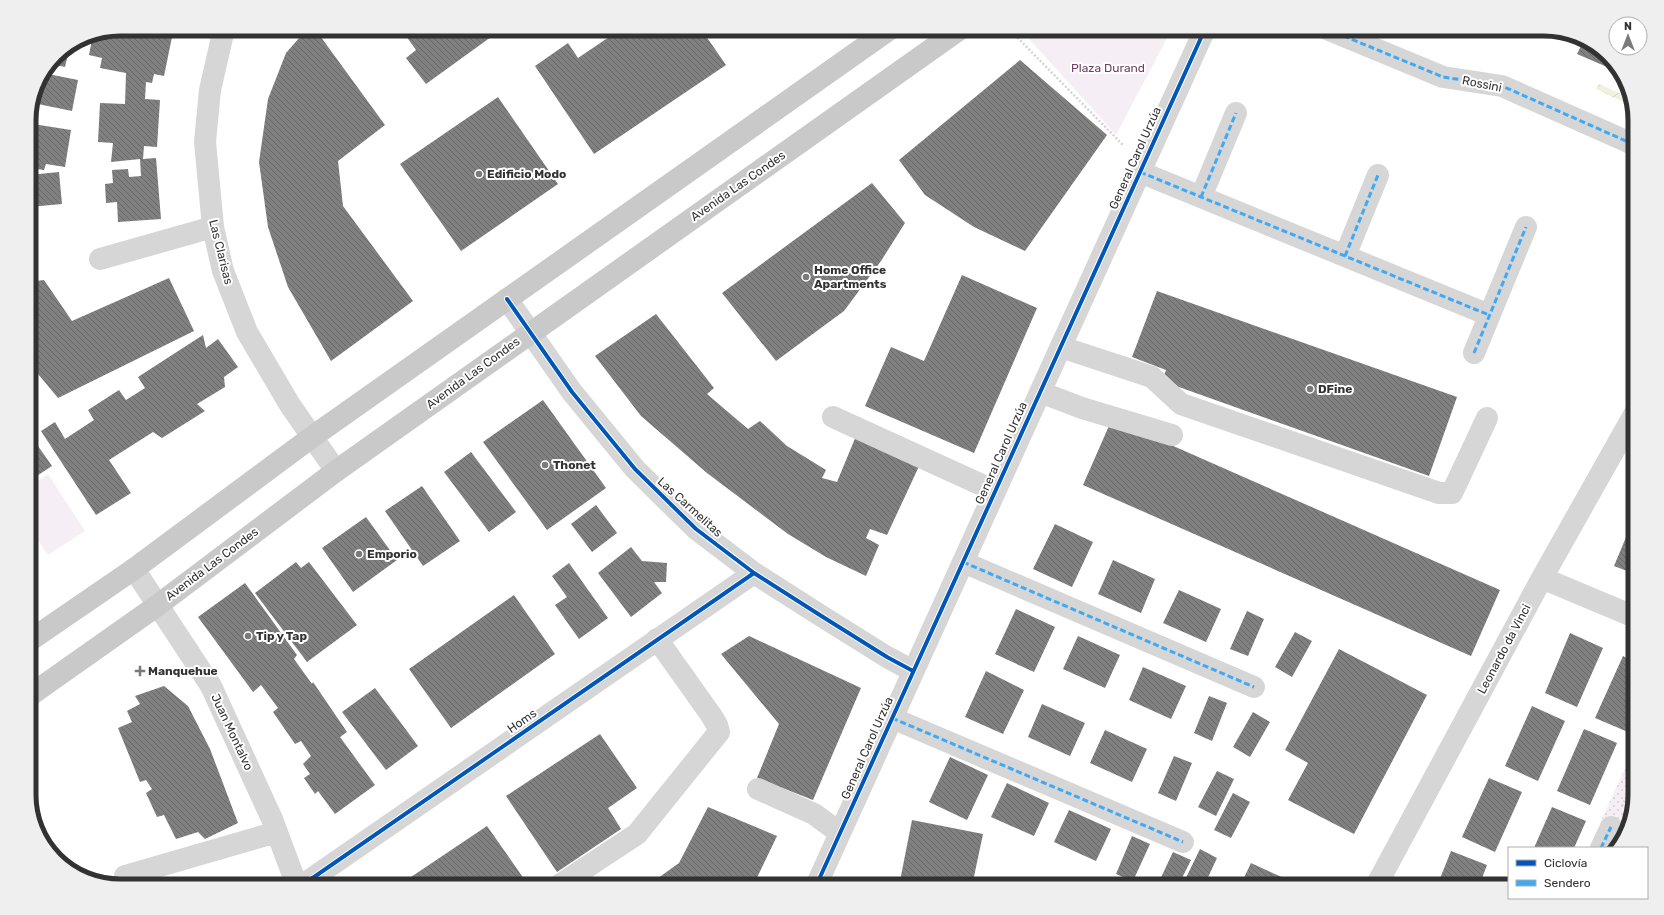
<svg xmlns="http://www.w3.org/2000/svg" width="1664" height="915" viewBox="0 0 1664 915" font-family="Rubik,sans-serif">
<defs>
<pattern id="grass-dots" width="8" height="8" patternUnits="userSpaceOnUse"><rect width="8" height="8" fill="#f6eef5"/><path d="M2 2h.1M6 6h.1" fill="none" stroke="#d3cdd2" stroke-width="1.8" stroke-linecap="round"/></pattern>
<pattern id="water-waves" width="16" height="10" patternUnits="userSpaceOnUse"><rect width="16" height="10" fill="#f0f2dd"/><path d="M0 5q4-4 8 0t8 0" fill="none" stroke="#ced0be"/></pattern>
<pattern id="building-back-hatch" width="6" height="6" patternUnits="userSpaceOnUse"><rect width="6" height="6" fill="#808080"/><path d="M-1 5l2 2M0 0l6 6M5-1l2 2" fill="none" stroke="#696969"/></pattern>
</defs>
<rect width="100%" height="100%" fill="#fff"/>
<path fill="url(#grass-dots)" d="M1626,766L1635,770V795L1625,834L1600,823Z"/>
<path fill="#f6eef5" d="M1020,29H1172L1116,135Z
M48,474L85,531L48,555L29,527V487Z"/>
<path fill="url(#water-waves)" d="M1599,84L1630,98L1632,106L1596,89Z"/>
<path fill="url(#building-back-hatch)" d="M120,29H147L146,31L172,37L164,76L154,74L152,83L146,82L145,99L160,100L157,147L144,146L143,159L156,158L161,219L118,222L117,202L106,203L105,184L113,183L112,170L128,169L129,177L141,176L140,159L111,162L113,143L98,142L100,103L125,104L126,73L100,68L102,58L89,55L93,34Z
M307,29H315L385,125L338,161L343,206L413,301L331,361L288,287L268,227L259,162L268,99L286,53Z
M401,29H502L426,84L406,58L416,50Z
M621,29H701L726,65L594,154L535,66L568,43L578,58Z
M745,29H761L750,36Z
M1584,40L1589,41L1621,73L1577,54Z
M70,46L65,67L50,64L56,56Z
M1020,60L1107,135L1025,251L974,227L925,195L899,160Z
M43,73L78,80L72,111L38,104L33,124L71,130L65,167L46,164L44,170L29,168V115L38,80Z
M498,97L558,184L461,251L400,164Z
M59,172L62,204L29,207V175Z
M872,183L905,223L881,261L844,311L776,361L722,293Z
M962,275L1037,308L974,453L865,406L891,347L924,361Z
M169,278L194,331L58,398L29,363V282L44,280L72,321Z
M1157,291L1457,397L1429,476L1162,381L1166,370L1132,357Z
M656,314L714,388L707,394L748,429L760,421L787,446L826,470L822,478L837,482L856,436L921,462L887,535L870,529L866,538L879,545L866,576L826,557L788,534L707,473L641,416L595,356Z
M203,335L206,348L218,339L238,367L224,377L225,387L197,404L205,411L162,438L153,432L109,460L131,493L96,515L41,431L55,422L65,439L94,420L88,410L119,390L126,400L145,388L138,377Z
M543,400L606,488L547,530L483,442Z
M1112,419L1500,590L1471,656L1083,485Z
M29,433L52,466L29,481Z
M471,452L516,512L489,532L444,472Z
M422,486L460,541L423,566L385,511Z
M596,505L617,533L592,552L571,524Z
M366,517L397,560L353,592L322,548Z
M1055,524L1093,542L1072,587L1033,569Z
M1629,530L1635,533V574L1614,566Z
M631,547L642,561L667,563L666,582H654L662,593L631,617L598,573Z
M1113,560L1155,579L1141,613L1098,594Z
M296,562L301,568L309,562L357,625L307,662L255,593Z
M569,563L608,618L579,639L555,605L567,597L552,576Z
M245,583L297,655L294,659L312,684L313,682L347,732L340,737L375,785L335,814L318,791L315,794L304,778L310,774L303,764L311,756L301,741L295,744L273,712L278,708L261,685L253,692L198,617Z
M1179,590L1221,609L1206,642L1163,623Z
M514,595L555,654L451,728L409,669Z
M1016,609L1055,627L1034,672L995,654Z
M1247,611L1264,619L1248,656L1230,649Z
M1295,632L1312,641L1292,677L1275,667Z
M1570,633L1603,648L1577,707L1545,693Z
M749,636L861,688L813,800L757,778L779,724L721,654Z
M1078,636L1120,655L1105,688L1063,669Z
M1339,649L1427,695L1354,834L1288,800L1308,763L1285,750Z
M1623,656L1635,662V716L1628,732L1595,718Z
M1143,667L1186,686L1171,719L1129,700Z
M986,671L1024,690L1003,734L965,717Z
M164,686L188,706L210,749L238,823L205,839L198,832L176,839L164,815L157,817L146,793L152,789L146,780L140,782L118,728L132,722L127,711L140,704L135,696Z
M375,688L418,746L386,770L342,712Z
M1209,696L1227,703L1212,741L1194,733Z
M1042,704L1085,723L1070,756L1028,737Z
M1532,706L1565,721L1538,781L1505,766Z
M1253,712L1270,722L1250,757L1233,747Z
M1584,729L1617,743L1590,805L1557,791Z
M1105,730L1147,749L1132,782L1090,763Z
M600,734L637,788L608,808L621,829L557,872L506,796Z
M1174,756L1192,763L1176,801L1158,793Z
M950,757L988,775L967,820L929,802Z
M1217,771L1234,779L1216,816L1198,807Z
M1489,778L1522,792L1495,852L1462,837Z
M1007,783L1049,803L1034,836L991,817Z
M1233,793L1250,802L1231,838L1214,830Z
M708,807L777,836L753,886H647L679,863Z
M1552,807L1586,821L1574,848H1534Z
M1069,810L1111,829L1096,861L1054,842Z
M912,820L983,834L972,886H899Z
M487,826L529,886H417L411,877Z
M1132,836L1150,844L1133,881L1116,874Z
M1200,849L1217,858L1204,886H1182Z
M1451,851L1487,865L1479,886H1437Z
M1173,852L1191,860L1178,886H1157Z
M1251,863L1301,886H1240Z
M1506,880L1509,881V886H1504Z
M1046,882L1061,885L1060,886H1045Z"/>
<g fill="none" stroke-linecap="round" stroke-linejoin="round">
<path stroke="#d4d4d4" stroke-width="2.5" stroke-dasharray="2 2" stroke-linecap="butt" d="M1009,29L1124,146
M1622,806L1635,781"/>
<path stroke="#d6d6d6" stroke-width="22" d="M224,29L210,90L205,142L213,227L223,271L247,332L290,405L336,471
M1327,29L1443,77L1502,86L1635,145
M1140,172L1489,315
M1201,197L1236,113
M1345,256L1378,175
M100,259L213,227
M507,299L572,392L635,469L696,529L754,573L823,617L887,657L913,671
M1061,347L1152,377L1181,404L1439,493H1452L1487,418
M1474,353L1526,227
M1040,392L1082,408L1172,435
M833,417L995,491
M963,562L1254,687
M134,569L211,686L272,819L297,886
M1542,578L1635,617
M892,718L1183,842
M758,789L814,814L840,833
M1601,848L1611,827
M125,876L277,832
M301,886L754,573
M558,886L637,834L719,732L717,725L711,715L657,639
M816,886L1205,29
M1376,886L1542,578L1635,413"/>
<path stroke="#c9c9c9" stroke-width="22" d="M29,641L134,569L312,437L890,29
M29,696L158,605L336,471L960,29"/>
<path stroke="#3fa9f5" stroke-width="3" stroke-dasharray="6 3" stroke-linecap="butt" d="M1327,29L1443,77L1502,86L1635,145
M1140,172L1489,315
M1201,197L1236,113
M1345,256L1378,175
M1474,353L1526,227
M963,562L1254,687
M892,718L1183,842
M1601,848L1611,827"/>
<defs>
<path id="cycleway" d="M507,299L572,392L635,469L696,529L754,573L823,617L887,657L913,671
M301,886L754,573
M816,886L1205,29"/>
</defs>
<use href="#cycleway" stroke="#fff" stroke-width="6"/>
<use href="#cycleway" stroke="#0057b8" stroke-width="4"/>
</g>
<g fill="#7a7a7a" stroke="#fff" stroke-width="1.5">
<circle cx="479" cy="174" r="4"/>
<circle cx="806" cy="277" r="4"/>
<circle cx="1310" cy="389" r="4"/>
<circle cx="545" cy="465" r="4"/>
<circle cx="359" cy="554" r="4"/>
<circle cx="248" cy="636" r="4"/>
<path d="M138 665h4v4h4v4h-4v4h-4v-4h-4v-4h4z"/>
</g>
<g text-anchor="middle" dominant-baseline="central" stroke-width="4" stroke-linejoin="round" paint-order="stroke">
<g font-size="12" fill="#6e3f63" stroke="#fff">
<text x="1108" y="68">Plaza Durand</text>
</g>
<g font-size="12" fill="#323232" stroke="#fff">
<text transform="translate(1482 84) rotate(11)">Rossini</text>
<text transform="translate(1135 158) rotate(-66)">General Carol Urzúa</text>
<text transform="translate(738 186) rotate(-35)">Avenida Las Condes</text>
<text transform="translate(221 252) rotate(76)">Las Clarisas</text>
<text transform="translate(473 373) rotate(-36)">Avenida Las Condes</text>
<text transform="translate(1001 453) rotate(-66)">General Carol Urzúa</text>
<text transform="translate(690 507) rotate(42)">Las Carmelitas</text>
<text transform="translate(212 564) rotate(-37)">Avenida Las Condes</text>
<text transform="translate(1504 649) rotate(-62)">Leonardo da Vinci</text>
<text transform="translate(522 721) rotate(-35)">Homs</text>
<text transform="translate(232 732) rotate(65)">Juan Montalvo</text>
<text transform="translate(867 748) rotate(-66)">General Carol Urzúa</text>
</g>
<g font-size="12" font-weight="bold" fill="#323232" stroke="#fff" text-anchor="start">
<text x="487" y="174">Edificio Modo</text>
<text x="814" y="270">Home Office<tspan x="814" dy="14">Apartments</tspan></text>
<text x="1318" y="389">DFine</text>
<text x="553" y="465">Thonet</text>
<text x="367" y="554">Emporio</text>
<text x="256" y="636">Tip y Tap</text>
<text x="148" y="671">Manquehue</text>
</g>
</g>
<path d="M0 0H1664V915H0ZM120 36H1544A84 84 0 0 1 1628 120V795A84 84 0 0 1 1544 879H120A84 84 0 0 1 36 795V120A84 84 0 0 1 120 36Z" fill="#efefef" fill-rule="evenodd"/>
<path fill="none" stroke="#323232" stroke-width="5" d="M120 36H1544A84 84 0 0 1 1628 120V795A84 84 0 0 1 1544 879H120A84 84 0 0 1 36 795V120A84 84 0 0 1 120 36Z"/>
<rect x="1508" y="847" width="140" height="52" fill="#ffffff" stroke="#adadad"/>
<rect x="1516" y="860" width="20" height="6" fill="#0057b8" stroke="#adadad"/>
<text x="1544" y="867" font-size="12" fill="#323232">Ciclovía</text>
<rect x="1516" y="880" width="20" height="6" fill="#3fa9f5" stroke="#adadad"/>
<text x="1544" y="887" font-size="12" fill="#323232">Sendero</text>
<g transform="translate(1628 36)"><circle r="19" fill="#ffffff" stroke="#adadad"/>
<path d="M0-3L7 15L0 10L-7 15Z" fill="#7a7a7a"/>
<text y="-6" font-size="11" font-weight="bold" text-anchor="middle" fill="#323232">N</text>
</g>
</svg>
